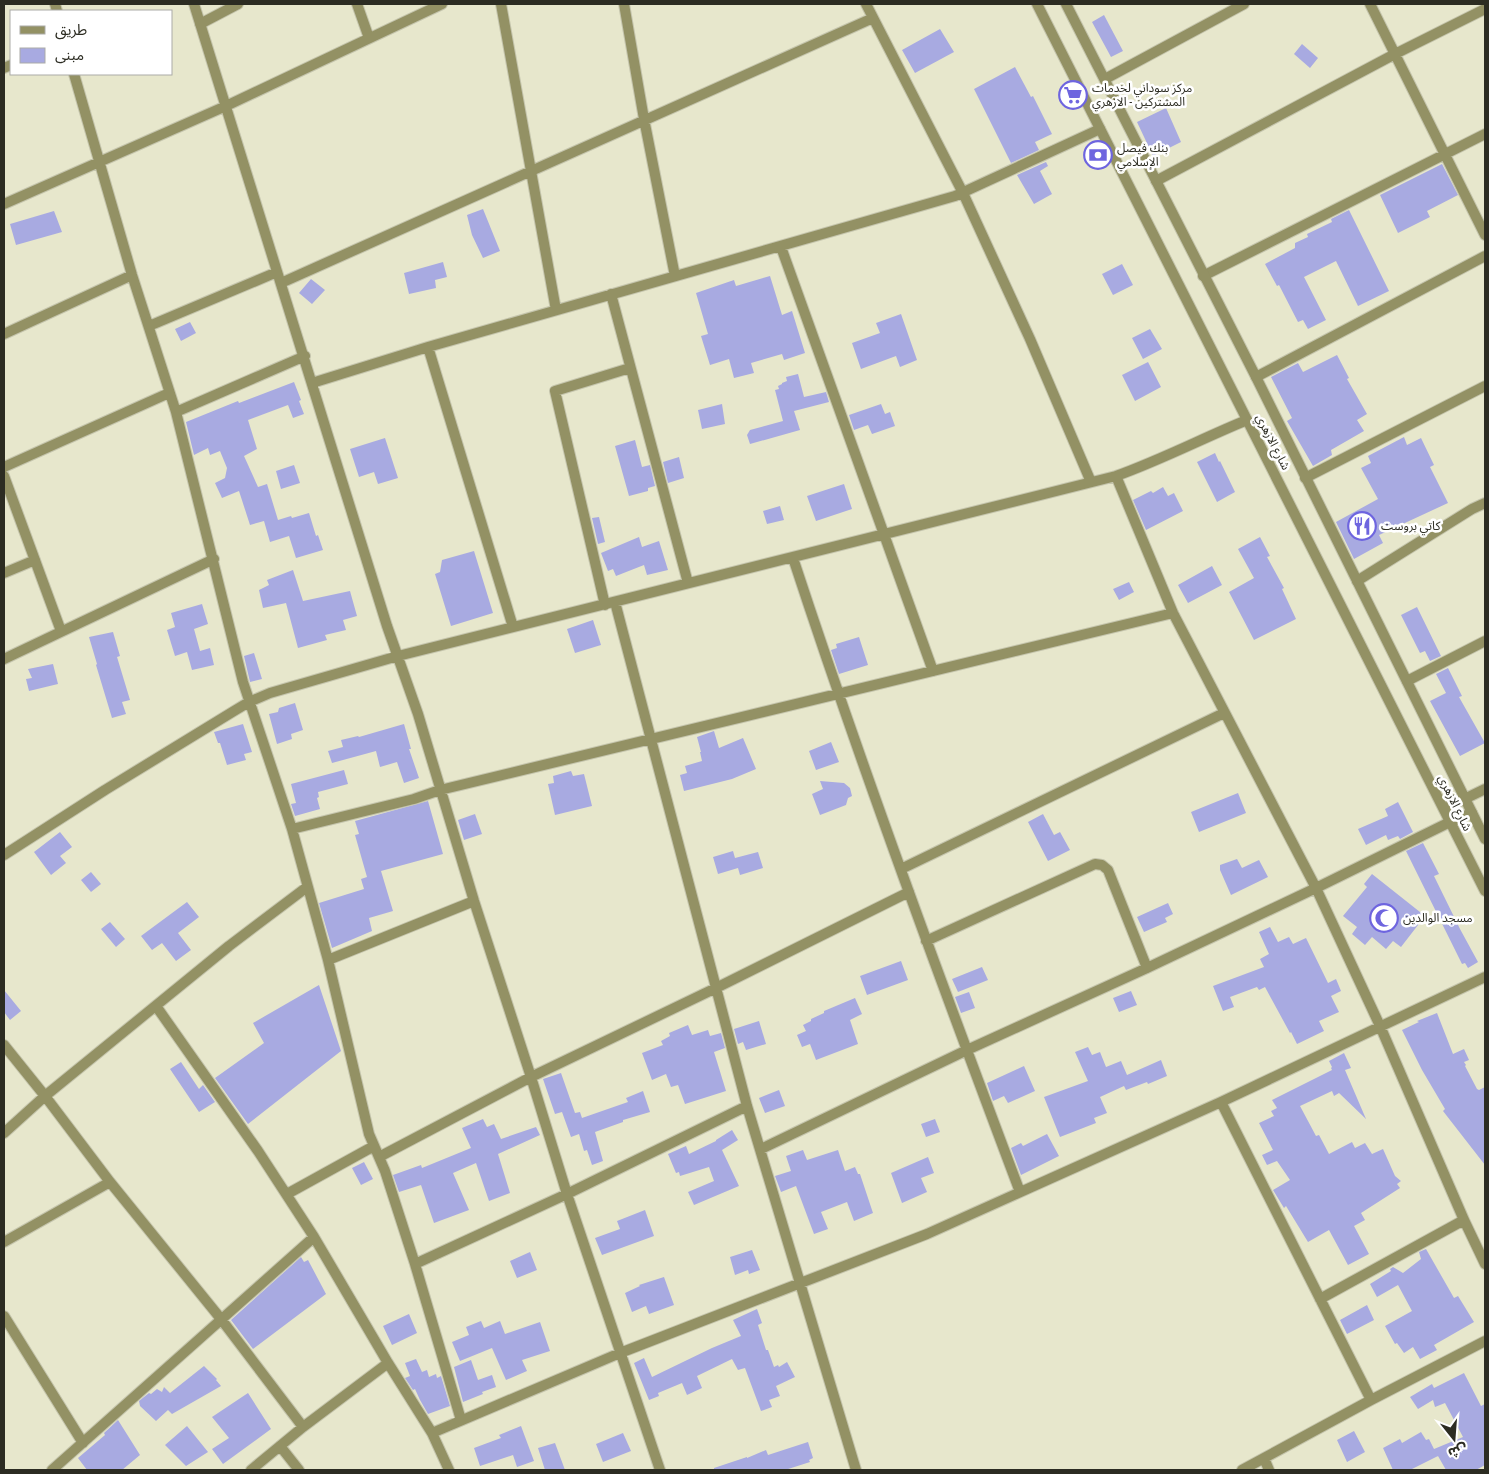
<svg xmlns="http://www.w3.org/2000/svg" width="1489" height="1474" viewBox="0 0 1489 1474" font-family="'Roboto Condensed','Noto Sans Arabic',sans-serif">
<rect width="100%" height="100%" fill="#e7e7cc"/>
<path fill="#a8aae1" d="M1104,15L1123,51L1111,57L1092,22Z
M940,29L954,52L915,73L902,50Z
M1302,44L1318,58L1310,68L1294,54Z
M1015,67L1031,97L1033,96L1052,134L1035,142L1039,150L1011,163L974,89Z
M1166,108L1181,142L1153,156L1137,122Z
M1046,162L1048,166L1040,171L1052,194L1034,204L1017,175Z
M1442,164L1458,195L1427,211L1430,217L1398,233L1380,195Z
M483,209L500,251L483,258L472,235L467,215Z
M1349,210L1389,291L1358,306L1336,261L1304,277L1326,320L1308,329L1303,320L1298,322L1279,285L1277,286L1265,264L1295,248V243L1308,237L1307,234L1332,222L1331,219Z
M54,211L62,232L16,245L10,224Z
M443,262L447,277L435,280L436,288L409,294L404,273Z
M1122,264L1133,285L1113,295L1102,274Z
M770,276L782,315L792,311L805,353L784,360L782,354L751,363L754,373L734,378L729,359L710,365L701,336L708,334L696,293L734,280L736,286Z
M311,279L325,290L312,304L299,293Z
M901,314L917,360L900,367L896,356L861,369L852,343L880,333L876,323Z
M190,322L196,333L181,341L175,329Z
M1150,329L1162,349L1143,359L1132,338Z
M1337,355L1349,378L1347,379L1367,414L1357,420L1364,431L1331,450L1332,455L1313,466L1287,421L1292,418L1271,377L1298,363L1303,372Z
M1148,362L1161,387L1135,401L1122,375Z
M798,374L804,397L826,392L829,402L794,411L800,430L750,444L747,435L750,430L783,421L775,390L779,389L778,386L782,384V383L787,381L786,377Z
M294,382L301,400L299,401L304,414L293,418L288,405L248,420L257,449L244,456L258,487L267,484L278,520L291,516L292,518L309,513L316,536L318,535L323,550L296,558L289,536L270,542L264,521L250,525L239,491L222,498L215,483L225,478L227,468L220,451L210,455L208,448L194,455L186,422L238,401L239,403Z
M722,404L725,424L702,429L698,410Z
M881,404L885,414L890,412L895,426L872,434L868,425L854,430L849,415Z
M1404,437L1407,445L1421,438L1434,465L1430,467L1448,503L1379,535L1383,543L1354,559L1336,522L1378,499L1361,468L1371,463L1368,456Z
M385,438L398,478L378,484L374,472L359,477L350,449Z
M635,440L642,467L650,465L655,486L648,488V491L629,496L615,446Z
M1215,453L1219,462L1220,461L1235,492L1217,502L1197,462Z
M679,457L684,478L668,483L663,462Z
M294,465L300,483L281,489L276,471Z
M844,484L852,509L816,521L807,496Z
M1163,487L1168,496L1174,493L1183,511L1146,530L1133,500L1151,491L1153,493Z
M780,506L784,520L767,524L763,511Z
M599,517L605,542L598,544L592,518Z
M639,537L642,547L659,541L668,570L647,575L644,565L616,576L613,569L608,571L601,553Z
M1260,537L1270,556L1267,557L1284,588L1282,589L1296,619L1254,640L1229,592L1254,578L1238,549Z
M474,551L493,613L451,626L435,574L440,572L442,560Z
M1212,566L1222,585L1188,603L1178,585Z
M293,570L303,601L350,591L357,616L343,620L346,630L325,635L327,640L298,648L286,603L263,608L259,590L269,585L267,580Z
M1129,582L1134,592L1119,600L1113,589Z
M202,604L208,624L194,629L200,651L210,648L214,665L192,670L187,652L175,656L167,630L175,627L171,613Z
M1417,607L1441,656L1430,661L1425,651L1420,653L1401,615Z
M593,620L601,645L575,653L567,629Z
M113,632L120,656L117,657L130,700L122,702L126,714L112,718L96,665L97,664L89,637Z
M859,637L868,665L839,674L831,650L837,648L836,644Z
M254,653L262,679L250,682L244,656Z
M53,664L58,684L29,691L26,679L32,678L28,669Z
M1448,668L1462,696L1459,697L1485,743L1460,756L1430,701L1446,693L1436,674Z
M295,703L303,730L291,734L292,739L277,744L269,714L278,712L279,708Z
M243,724L252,752L244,754L246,760L227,765L220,743H218L214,732Z
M404,724L411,749H409L419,778L404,783L397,762L380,767L376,751L332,763L328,751L343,747L341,740L358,736L359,737Z
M714,731L719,748L743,738L756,769L732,779L684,791L680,775L687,773L685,766L702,761L700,752H701L697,737Z
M831,742L839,762L816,770L809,751Z
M344,770L348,784L318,792L319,797L317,798L320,809L295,816L291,804L296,803L291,784Z
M571,771L573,776L584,774L592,806L555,815L548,784L554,783L553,776Z
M820,781L844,783L850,788L852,796L848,798L846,805L820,815L812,794L823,789Z
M1238,793L1246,813L1199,832L1191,812Z
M428,801L443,854L381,871L393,911L369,918L372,931L332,948L319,903L364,889L361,879L367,877L355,835L359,834L355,821Z
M1398,802L1413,832L1400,839L1398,836L1388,840L1386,835L1366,845L1358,829L1388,816L1385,809Z
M475,814L482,834L464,840L458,820Z
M1043,814L1054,835L1060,832L1070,850L1048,861L1028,822Z
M60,832L72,847L60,856L66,863L51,875L34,852Z
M1423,843L1439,874L1434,876L1460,929L1478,962L1468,968L1465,963L1462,964L1406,851Z
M733,851L735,858L758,852L763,868L740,875L738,868L718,874L713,857Z
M1237,859L1242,868L1259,860L1268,877L1231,895L1220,870V865Z
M91,872L101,884L91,892L81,880Z
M1372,874L1425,916L1401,947L1393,941L1386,949L1372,937L1365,945L1352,934L1357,927L1343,916L1367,887L1364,884Z
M187,902L199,917L178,933L191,950L176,961L162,943L152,950L141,936Z
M1168,903L1173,914L1165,918L1167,922L1144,932L1137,917Z
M110,922L125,939L116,947L101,929Z
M1270,927L1278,942L1289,937L1293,944L1306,938L1328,983L1336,979L1341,991L1331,996L1339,1012L1319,1021L1324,1031L1297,1044L1291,1032L1290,1033L1265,987L1259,990L1257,987L1230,997L1234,1007L1223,1011L1213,986L1264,967L1260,959L1269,954L1259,932Z
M901,961L908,980L867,995L860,976Z
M982,967L988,980L958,992L952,979Z
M319,985L341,1051L248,1124L215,1078L264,1043L253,1023Z
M4,990L21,1011L10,1020L4,1012Z
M1131,991L1137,1005L1119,1012L1113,998Z
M969,992L975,1008L961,1013L955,997Z
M855,998L862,1014L850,1020L858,1044L816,1060L810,1044L802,1047L797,1035L806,1031L803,1025L811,1021V1019L824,1013V1011Z
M1437,1013L1453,1054L1464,1049L1469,1060L1464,1062L1466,1065L1465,1066L1477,1089L1479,1090L1485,1087V1165L1443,1111L1445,1109L1422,1070L1402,1030L1419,1022L1417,1021Z
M759,1021L766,1044L746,1050L743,1042L738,1044L734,1029Z
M688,1025L692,1035L708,1030L710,1036L721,1033L725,1048L714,1052L726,1091L685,1104L678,1085L671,1087L666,1074L652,1080L642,1053L663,1045L661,1041L670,1036L669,1033Z
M1088,1047L1092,1055L1100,1052L1106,1067L1121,1061L1127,1075L1161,1060L1167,1076L1148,1084L1147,1082L1126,1090L1124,1086L1100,1097L1107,1113L1094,1118L1096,1123L1060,1137L1044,1097L1088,1081L1075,1052Z
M1344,1053L1351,1068L1345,1070L1366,1119L1339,1093L1334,1096L1332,1091L1300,1106L1316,1136L1319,1135L1329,1154L1352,1142L1355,1148L1365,1143L1372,1154L1383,1149L1395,1176L1401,1181L1397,1184L1400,1188L1361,1213L1365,1220L1354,1226L1369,1254L1348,1265L1329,1230L1308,1242L1286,1206L1284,1208L1273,1190L1290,1180L1277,1161L1267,1165L1262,1155L1273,1150L1259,1123L1274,1116L1271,1111L1277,1108L1272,1100L1332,1070L1331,1068L1332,1067L1329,1061Z
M181,1062L199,1089L203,1085L215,1102L199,1112L170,1069Z
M1024,1066L1035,1091L1008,1103L1004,1096L993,1101L987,1083Z
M561,1073L575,1113L580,1112L582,1118L628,1102L626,1098L643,1091L650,1112L623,1120V1122L595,1132L603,1161L592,1165L587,1150L584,1151L579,1134L571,1137L562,1112L555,1114L543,1079Z
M779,1090L785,1106L765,1113L759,1098Z
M483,1119L487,1127L494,1124L501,1139L536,1127L540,1135L498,1154L510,1193L489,1201L476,1163L453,1173L469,1210L434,1223L421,1185L399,1192L393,1175L421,1165L422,1168L471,1148L462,1128Z
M935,1119L940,1132L926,1137L921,1124Z
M732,1130L738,1140L722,1150L739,1186L694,1205L688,1192L714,1181L709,1167L680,1176L679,1172L676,1173L668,1154L686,1146L689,1154L716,1141V1140Z
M1047,1134L1059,1156L1021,1175L1011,1148L1021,1143L1023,1146Z
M803,1150L807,1160L838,1150L845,1171L855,1167L858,1174H860L873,1213L854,1221L847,1202L821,1212L828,1229L814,1234L796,1186L781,1192L775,1176L791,1171L786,1156Z
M928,1157L934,1173L921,1178L927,1192L902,1203L891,1173Z
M364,1162L373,1179L361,1185L352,1168Z
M645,1210L654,1236L602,1255L595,1238L620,1229L617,1221Z
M1426,1249L1454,1298L1458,1296L1474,1322L1434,1345L1437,1350L1420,1359L1413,1347L1404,1353L1397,1343L1395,1344L1385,1326L1412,1311L1398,1285L1377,1297L1370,1284L1391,1271L1390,1269L1393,1267L1403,1273L1421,1259L1419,1252Z
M752,1250L760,1270L749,1274L748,1270L735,1275L730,1257Z
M530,1252L537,1270L517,1278L510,1261Z
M301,1257L304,1262L308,1260L326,1294L253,1349L231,1320Z
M664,1277L674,1305L649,1314L646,1306L632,1312L625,1293L640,1286L639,1285Z
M1367,1305L1374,1320L1347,1334L1340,1320Z
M757,1309L762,1323L758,1325L766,1350H768L774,1367L778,1365L779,1367L787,1362L795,1377L776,1386L780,1396L769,1400L772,1407L761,1411L745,1368L738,1370L732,1359L697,1376L702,1388L687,1395L682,1383L658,1393L659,1396L649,1400L634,1363L644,1358L652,1377L712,1348L741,1336L733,1320Z
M409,1314L417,1333L392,1345L383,1326Z
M481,1321L484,1328L500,1321L505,1334L540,1322L550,1351L522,1360L527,1371L506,1380L492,1348L460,1361L452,1342L469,1335L466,1327Z
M416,1359L422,1372L427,1370L429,1377L436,1374L437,1378L441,1376L450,1406L428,1414L420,1400L415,1389L413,1390L405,1378L410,1376L405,1363Z
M471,1360L478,1380L492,1375L496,1387L482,1392L483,1394L463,1402L454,1367Z
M204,1366L217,1379L216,1380L221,1386L172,1414L168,1410L156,1421L140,1406L139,1401L149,1393L151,1394L157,1389L162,1392L164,1387L170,1393Z
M1464,1373L1481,1406L1485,1404V1465L1476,1470H1446L1434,1449L1438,1456L1410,1470H1393L1383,1448L1400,1439L1402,1443L1421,1432L1426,1440L1429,1439L1434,1449L1463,1437L1445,1403L1435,1407L1433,1400L1418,1409L1410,1397L1432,1384L1434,1388Z
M248,1393L271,1429L223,1464L212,1449L229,1438L212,1417Z
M118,1420L140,1455L122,1470H87L78,1458L105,1435L104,1433Z
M187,1426L208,1452L186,1466L165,1445Z
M521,1426L534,1461L517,1467L513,1455L480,1466L474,1448L501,1438L499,1435Z
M1354,1431L1365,1452L1347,1462L1337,1440Z
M623,1433L631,1451L603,1462L596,1444Z
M808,1442L813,1458L809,1460L810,1462L785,1470H714V1468L747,1457V1458L766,1450L768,1455Z
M555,1443L565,1470H545L538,1448Z"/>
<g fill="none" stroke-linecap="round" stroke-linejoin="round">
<defs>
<path id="minor" d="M55,4L57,11
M194,4L387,626L418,714L474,901L531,1077L567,1194L660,1470
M357,4L369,38
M501,4L556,310
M624,4L644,119L675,276
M866,4L963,193L1030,339L1091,482
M1370,4L1485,235
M200,24L238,4
M4,68L11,65
M74,74L132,275L176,412L243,682L292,829L328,960L369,1134L385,1171L415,1264L461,1420
M1105,79L1244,4
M1156,181L1395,54L1485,9
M4,204L226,106L442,4
M781,247L933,671
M1203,276L1485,134
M281,283L873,18
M611,294L688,583
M149,326L277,272
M4,334L132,275
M428,347L513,627
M1256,377L1485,256
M312,383L428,347L955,196L1100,129
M176,412L305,356
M4,467L169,393
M4,476L61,631
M1116,476L1173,613L1316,888L1380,1026L1464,1220L1485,1264
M1305,478L1485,386
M793,558C863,771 941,982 1020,1192
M4,573L35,560
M1357,581L1472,509L1485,503
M615,602L747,1106L856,1470
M605,605L555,391L630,368
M4,659L214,559
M1407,681L1485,641
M292,829L414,799L440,790L1173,613
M4,855L105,790L234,711L249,702L270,693L398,656L1116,476C1161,460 1203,438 1247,420
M901,869L1224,713
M926,941L1095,864L1102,865L1108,870L1147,968
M328,960L474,901
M156,1006L258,1151L314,1237L388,1363L432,1433L449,1470
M4,1045L45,1096L110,1182L221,1319L303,1427
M1221,1102L1371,1400
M4,1133L45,1096L229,946L307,887
M761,1149L967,1050L1147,968L1316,888L1450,822L1472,813
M379,1157L531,1077L716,988L909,892
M287,1194L374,1146
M4,1242L110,1182
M415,1264L567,1194L747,1106
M1320,1299L1464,1220
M4,1316L83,1443
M432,1433L620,1353L927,1234L1221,1102L1485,977
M280,1446L299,1470
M1264,1458L1269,1470
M52,1470L314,1237
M251,1470L303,1427L388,1363
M1242,1470L1371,1400L1485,1341"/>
<path id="tertiary" d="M1037,4L1485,891
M1066,4L1256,377L1485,839
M1444,809L1485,789"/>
</defs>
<use href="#minor" stroke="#c5c5ad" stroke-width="12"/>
<use href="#tertiary" stroke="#c5c5ad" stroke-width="12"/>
<use href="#minor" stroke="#939164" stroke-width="10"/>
<use href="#tertiary" stroke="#939164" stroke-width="10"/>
</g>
<defs>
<symbol id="supermarket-ring" viewBox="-11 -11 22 22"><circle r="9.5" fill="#fff" stroke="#6e65df" stroke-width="1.5"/><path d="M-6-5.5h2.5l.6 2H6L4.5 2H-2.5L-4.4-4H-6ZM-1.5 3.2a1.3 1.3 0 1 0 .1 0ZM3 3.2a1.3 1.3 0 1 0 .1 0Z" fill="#6e65df"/></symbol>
<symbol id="bank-ring" viewBox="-11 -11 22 22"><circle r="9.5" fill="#fff" stroke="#6e65df" stroke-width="1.5"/><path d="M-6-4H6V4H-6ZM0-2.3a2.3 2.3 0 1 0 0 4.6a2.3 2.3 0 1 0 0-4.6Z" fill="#6e65df"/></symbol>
<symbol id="restaurant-ring" viewBox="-11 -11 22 22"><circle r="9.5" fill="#fff" stroke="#6e65df" stroke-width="1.5"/><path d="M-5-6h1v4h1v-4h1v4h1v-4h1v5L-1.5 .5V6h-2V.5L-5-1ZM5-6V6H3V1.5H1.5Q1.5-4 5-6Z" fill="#6e65df"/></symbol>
<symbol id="mosque-ring" viewBox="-11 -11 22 22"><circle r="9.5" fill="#fff" stroke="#6e65df" stroke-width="1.5"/><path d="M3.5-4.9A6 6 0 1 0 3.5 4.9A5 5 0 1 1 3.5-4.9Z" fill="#6e65df"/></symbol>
</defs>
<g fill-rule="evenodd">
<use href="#supermarket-ring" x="1057" y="79" width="32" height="32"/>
<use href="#bank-ring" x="1082" y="139" width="32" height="32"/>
<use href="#restaurant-ring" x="1346" y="510" width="32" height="32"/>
<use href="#mosque-ring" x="1368" y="902" width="32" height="32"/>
</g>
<g text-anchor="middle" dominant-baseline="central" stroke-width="5" stroke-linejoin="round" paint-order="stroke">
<g font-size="12" fill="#2c2c22" stroke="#fff" text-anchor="start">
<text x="1092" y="88">مركز سوداني لخدمات<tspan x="1092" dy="14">المشتركين - الازهري</tspan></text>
<text x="1117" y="148">بنك فيصل<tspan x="1117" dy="14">الإسلامي</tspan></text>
<text x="1381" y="526">كاتي بروست</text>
<text x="1403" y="918">مسجد الوالدين</text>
</g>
<g font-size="12" fill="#2c2c22" stroke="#fff">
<text transform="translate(1273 442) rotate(63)">شارع الازهري</text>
<text transform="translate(1455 803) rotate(64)">شارع الازهري</text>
</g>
</g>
<rect width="1489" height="1474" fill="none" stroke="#2c2c22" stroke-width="10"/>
<rect x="10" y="10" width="162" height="65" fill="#ffffff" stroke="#ababa7"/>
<rect x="20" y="26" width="25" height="8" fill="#939164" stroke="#ababa7"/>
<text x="55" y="35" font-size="15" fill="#2c2c22">طريق</text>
<rect x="20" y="48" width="25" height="15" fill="#a8aae1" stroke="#ababa7"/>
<text x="55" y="60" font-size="15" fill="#2c2c22">مبنى</text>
<g transform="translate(1454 1439) rotate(163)" stroke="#ffffff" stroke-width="4" paint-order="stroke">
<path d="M0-4L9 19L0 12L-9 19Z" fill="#2c2c22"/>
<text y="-8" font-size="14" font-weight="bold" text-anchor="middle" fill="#2c2c22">ش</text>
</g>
</svg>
